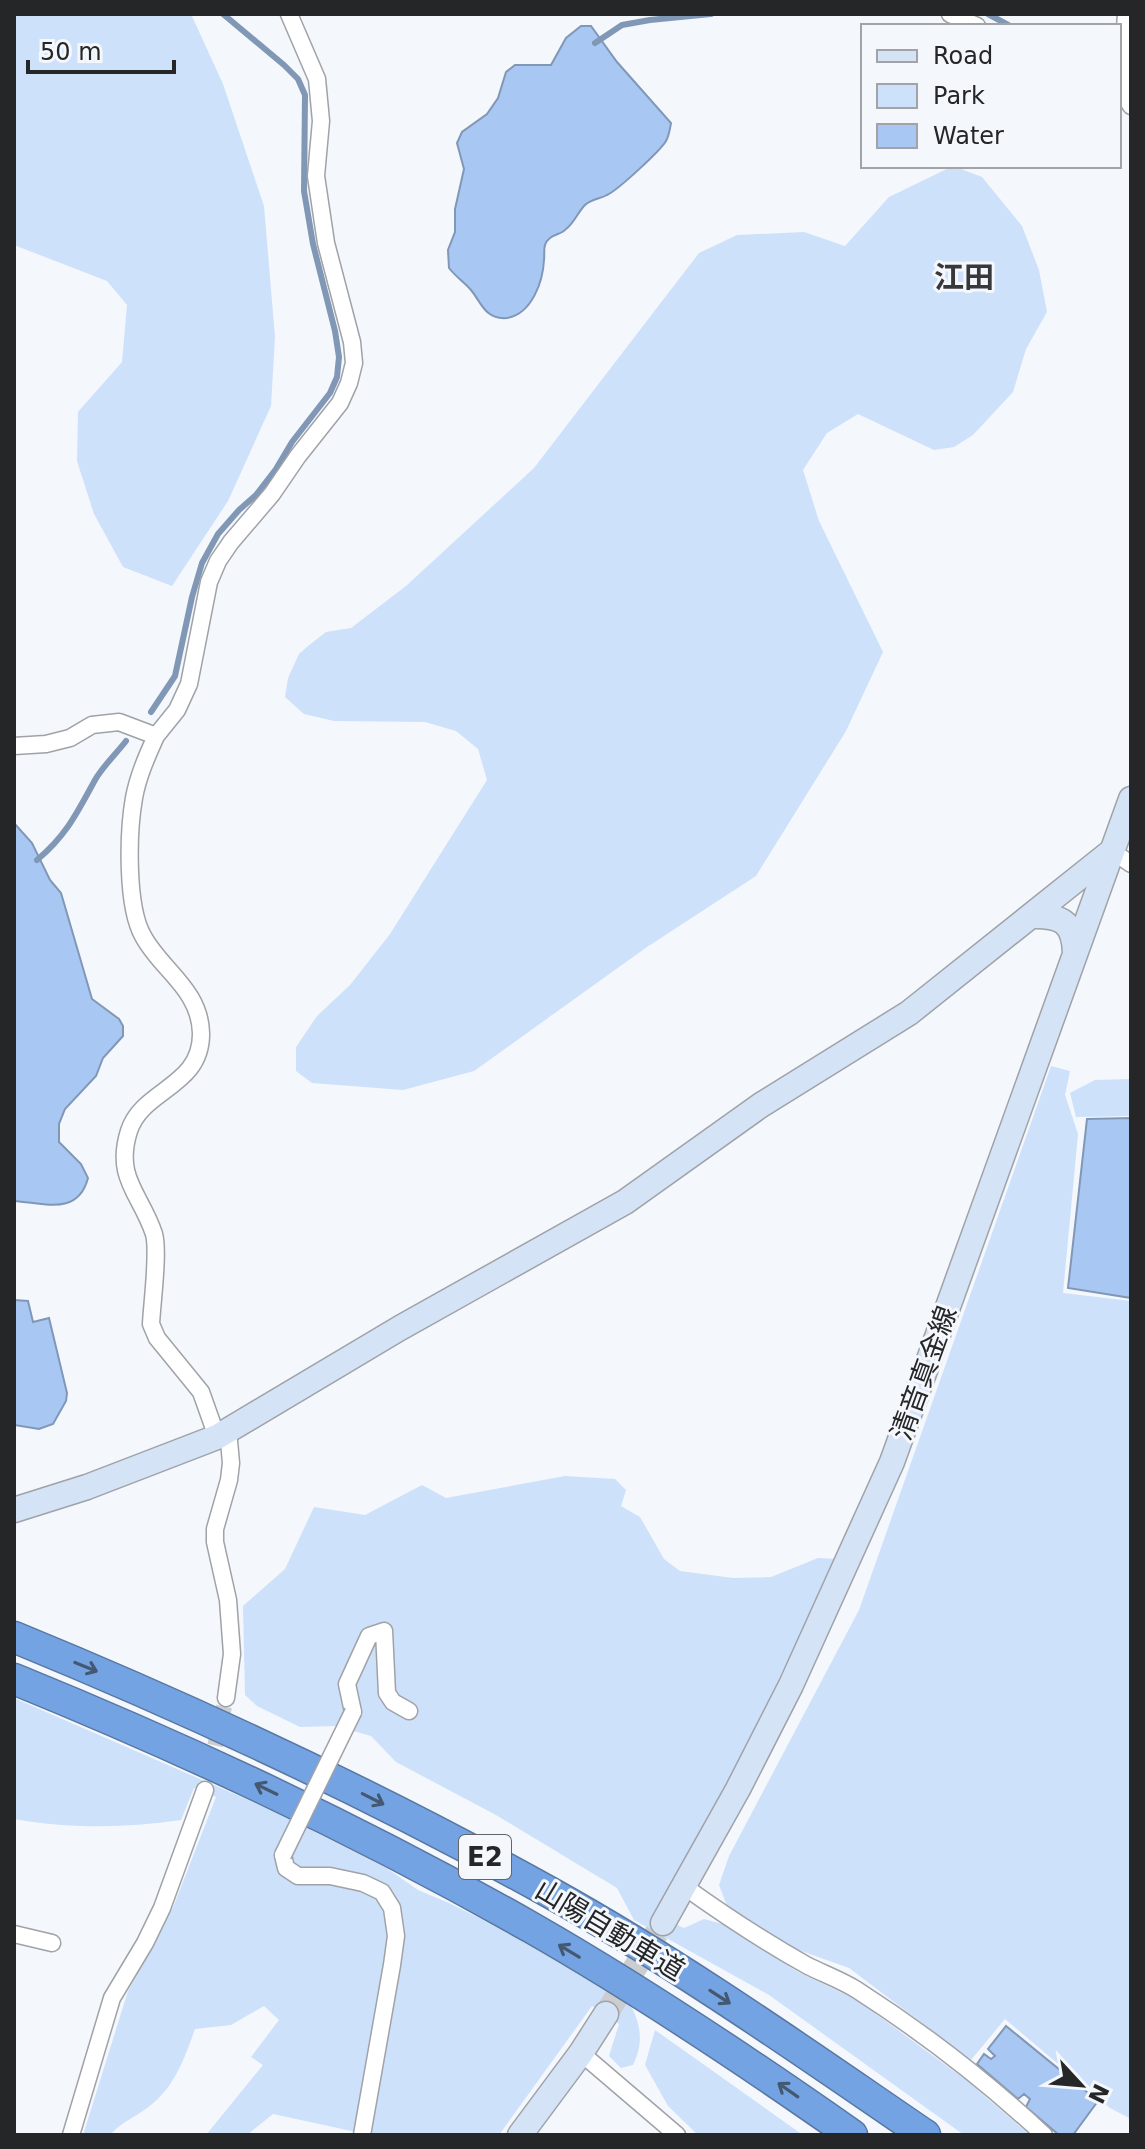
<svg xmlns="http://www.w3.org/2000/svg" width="1145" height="2149" viewBox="0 0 1145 2149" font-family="'DejaVu Sans','Noto Sans JP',sans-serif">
<rect width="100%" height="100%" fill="#f4f7fc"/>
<path fill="#cee1fb" d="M14,14H191L223,84L264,206L275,337L271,406L228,501L172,586L123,567L94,514L77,461L78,412L122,362L127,305L107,281L14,245Z
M953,166L982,177L1022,226L1039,270L1047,312L1026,349L1013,392L973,435L954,447L934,450L858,414L827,433L803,470L819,521L883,652L846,731L756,876L647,947L474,1071L403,1090L312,1083L296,1071V1047L317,1016L350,985L390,934L487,780L478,749L456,731L425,722L334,721L304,714L285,697L288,678L299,654L308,646L326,632L351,628L406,586L534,468L699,253L737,235L804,232L845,246L889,197Z
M1051,1066L1070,1071L1065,1095L1078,1134L1063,1293L1131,1301V2119L1110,2108L1005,2019L971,2060L849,1968L793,1948L727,1906L719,1885L729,1856L859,1610Z
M1131,1079V1116L1076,1117L1070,1093L1095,1080Z
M565,1476L615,1479L626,1490L621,1506L640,1517L664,1559L680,1571L733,1578L771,1577L818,1558L837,1559L711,1818L656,1915L684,1928L704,1919L726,1925L798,1972L857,2000L966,2080L1030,2135H964L769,1995L634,1920L617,1888L496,1815L396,1762L371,1736L336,1726L300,1727L257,1706L245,1695L243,1606L285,1569L314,1507L365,1515L422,1485L446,1498Z
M14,1698L269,1809L385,1867L418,1890L449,1903L509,1933L630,2004C641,2025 644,2042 633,2065L621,2068L609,2056L619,2024L592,2006L499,2135H370L273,2114L247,2135H206L263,2065L251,2057L279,2020L264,2006L231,2025L195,2029C185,2057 175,2086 151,2105C138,2116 122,2121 110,2135H83L128,1991L174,1905L216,1797L194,1788L181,1820C124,1828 70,1829 14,1819Z
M655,2030L803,2135H698L668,2106L645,2065Z"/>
<path fill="#a8c7f3" stroke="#8197b6" stroke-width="2" d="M581,26H591L617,62L671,123C670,129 669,136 666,141C660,151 618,190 607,195C600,199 591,199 585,205C578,212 574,223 566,229C562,234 555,234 550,238C542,244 545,252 544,260C543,281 532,314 507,318C485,320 481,302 471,290C464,282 456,277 449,268L448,250L455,232V209L464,169L457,143L462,132L487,114L498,98L506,72L515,65H551L566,38Z
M14,823L32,843L50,880L61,893L92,999L119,1019L123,1026V1036L103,1058L96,1076L65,1109L59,1124V1142L81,1164L88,1178C78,1216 45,1203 14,1201Z
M1131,1118V1298L1068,1288L1087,1119Z
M14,1300L28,1301L33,1322L49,1318L67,1393L66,1401L53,1424L39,1429L14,1425Z
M1006,2026L1098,2101L1073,2135H1059L1026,2107L1030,2099L1024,2094L1018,2099L977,2064L984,2054L991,2059L995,2056L988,2049Z"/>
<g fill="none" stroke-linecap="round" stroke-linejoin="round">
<path stroke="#8197b6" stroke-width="6" d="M988,14L1010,26
M595,43L622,25L650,20L711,14
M151,712L175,676L192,597L202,563L218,534L239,510L256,495L276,469L292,442L330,393L337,377L339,357L335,331L313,244L304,191L305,95L298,79L284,65L223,14
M37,860C66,836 77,813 95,780C103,766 116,754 126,741"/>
<path stroke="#cbcdd1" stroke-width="16" stroke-dasharray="16 8" stroke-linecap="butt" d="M210,1769L226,1698"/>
<path stroke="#cbcdd1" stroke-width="24" stroke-dasharray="24 12" stroke-linecap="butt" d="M606,2014L663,1923"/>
<defs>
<path id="street" d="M950,14L977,26
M1126,14L1121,89L1131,106
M156,736C147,756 138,776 134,798C128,832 126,906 143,936C161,970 200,989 201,1033C202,1087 142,1089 129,1131C114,1178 141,1194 154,1234C159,1252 152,1303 151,1324L157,1338L201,1392L217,1437
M14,746L46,744L70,738L92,725L119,722L156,736L177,710L189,684L209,582L218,561L231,542L272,494L298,456L340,403L349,383L354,363L352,342L326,243L316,176L321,121L317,79L289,14
M1112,851L1131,864
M226,1698L232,1654L228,1600L215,1542V1529L229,1480L231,1463L228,1430
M353,1712L347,1684L369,1636L384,1631L387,1693L393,1702L409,1711
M283,1855L286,1868L298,1876H330L363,1883L382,1892L392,1908L396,1936L392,1965L362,2135
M685,1887C724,1915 765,1942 808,1966C824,1974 841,1980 857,1990C924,2033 986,2081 1044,2135
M14,1934L52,1943
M581,2053L677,2135
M71,2135L112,1998L145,1943L162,1908L205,1790"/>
<path id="secondary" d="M1031,916C1060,915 1074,921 1075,953
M14,1510L87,1487L217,1437L400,1328L625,1202L761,1105L909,1013L1112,851
M663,1923L738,1789L791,1685L892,1462L1131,799
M520,2135L581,2053L606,2014"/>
<path id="highway" d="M14,1637C197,1712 376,1796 549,1892C679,1964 802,2051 925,2135
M14,1679C191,1751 365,1833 532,1928C642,1991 748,2062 852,2135"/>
</defs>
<use href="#street" stroke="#9fa2a7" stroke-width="19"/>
<use href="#secondary" stroke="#9fa2a7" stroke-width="27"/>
<use href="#highway" stroke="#5877a1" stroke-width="33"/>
<use href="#street" stroke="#fff" stroke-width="16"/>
<use href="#secondary" stroke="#d5e3f7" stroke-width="24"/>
<use href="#highway" stroke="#74a3e3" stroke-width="30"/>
<defs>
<path id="street-bridge" d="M283,1855L353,1712"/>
</defs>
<use href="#street-bridge" stroke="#9fa2a7" stroke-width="19" stroke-linecap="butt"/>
<use href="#street-bridge" stroke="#fff" stroke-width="16"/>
</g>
<defs><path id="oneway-shaft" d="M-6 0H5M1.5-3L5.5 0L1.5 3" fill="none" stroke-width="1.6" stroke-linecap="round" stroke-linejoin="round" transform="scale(2)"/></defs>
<g stroke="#455872">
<use href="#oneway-shaft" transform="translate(86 1667) rotate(22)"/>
<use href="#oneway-shaft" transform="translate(266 1789) rotate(-154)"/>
<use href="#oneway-shaft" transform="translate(373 1799) rotate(27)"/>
<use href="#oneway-shaft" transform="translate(569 1951) rotate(-149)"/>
<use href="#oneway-shaft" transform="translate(720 1997) rotate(33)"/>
<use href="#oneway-shaft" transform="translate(788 2090) rotate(-145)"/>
</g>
<g text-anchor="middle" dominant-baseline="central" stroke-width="6" stroke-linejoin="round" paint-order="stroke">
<rect fill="#f4f7fc" stroke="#636567" stroke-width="2" x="459" y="1835" width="52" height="44" rx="6"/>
<g font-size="26" font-weight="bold" fill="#252627">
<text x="485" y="1857">E2</text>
</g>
<g font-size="28" fill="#252627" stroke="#f4f7fc">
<text transform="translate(924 1373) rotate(-70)">清音真金線</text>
<text transform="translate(610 1930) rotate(31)">山陽自動車道</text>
</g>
<g font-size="30" font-weight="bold" fill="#36383c" stroke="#f4f7fc">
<text x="964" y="277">江田</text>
</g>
</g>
<rect width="1145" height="2149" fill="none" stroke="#252627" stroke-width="32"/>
<rect x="861" y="24" width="260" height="144" fill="#f4f7fc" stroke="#a1a3a7" stroke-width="2"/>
<rect x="877" y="50" width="40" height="12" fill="#d5e3f7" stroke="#a1a3a7" stroke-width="2"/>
<text x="933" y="64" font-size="24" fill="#252627">Road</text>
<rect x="877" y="84" width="40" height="24" fill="#cee1fb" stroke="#a1a3a7" stroke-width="2"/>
<text x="933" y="104" font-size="24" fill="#252627">Park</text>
<rect x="877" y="124" width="40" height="24" fill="#a8c7f3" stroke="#a1a3a7" stroke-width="2"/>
<text x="933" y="144" font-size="24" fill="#252627">Water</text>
<g transform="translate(1081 2085) rotate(116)" stroke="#f4f7fc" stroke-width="6" paint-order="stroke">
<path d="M0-6L14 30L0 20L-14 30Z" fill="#252627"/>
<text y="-12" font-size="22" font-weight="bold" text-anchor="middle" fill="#252627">N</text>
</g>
<path d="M28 60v12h146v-12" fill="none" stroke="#252627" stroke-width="4"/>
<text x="40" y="60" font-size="24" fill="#252627" stroke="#f4f7fc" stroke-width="6" paint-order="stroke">50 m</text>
</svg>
